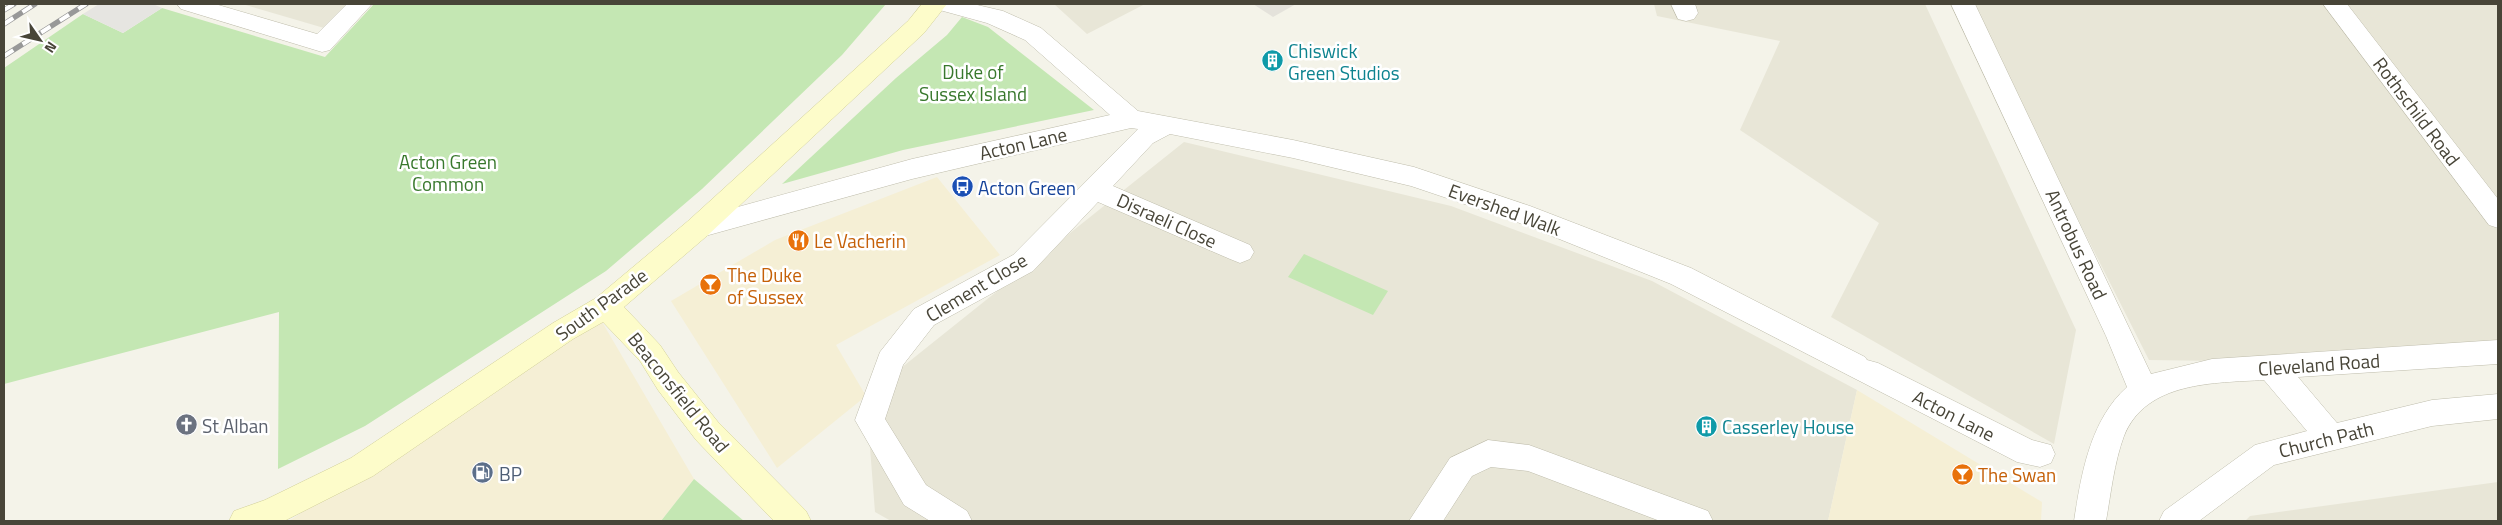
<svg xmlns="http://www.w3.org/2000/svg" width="2502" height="525" viewBox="0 0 2502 525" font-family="'Titillium Web',sans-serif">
<rect width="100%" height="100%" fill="#f4f3e9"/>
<path fill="#e8e6d7" d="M242,4H349L324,28Z
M1054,4H1145L1087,34Z
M1654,4H1925L2076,330L2054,444L1831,317L1879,223L1740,130L1780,41L1657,16Z
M1969,4H2498V365L2149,360Z
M1184,142L1451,206L1652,281L1857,390L1828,521H891L875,512L866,396Z
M2498,482V521H2245L2250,516Z"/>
<path fill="#f5efd5" d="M937,177L1000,255L836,345L866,396L777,468L671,301L775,240Z
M598,315L694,479L661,521H289Z
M1857,390L2042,502L2041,521H1828Z"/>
<path fill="#e4e2db" d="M1253,4H1296L1273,17Z"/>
<path fill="#c4e7b3" d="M374,4H886L842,55L702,189L606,271L365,426L278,469L279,312L4,384V68L83,14L123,33L162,8L325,57Z
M962,17L988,27L1094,110L903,150L782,184L896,78L947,35Z
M1304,254L1388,291L1373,315L1288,277Z
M694,479L744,521H661Z"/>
<path fill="#e6e5e1" d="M99,4H153L162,8L123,33L83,14Z"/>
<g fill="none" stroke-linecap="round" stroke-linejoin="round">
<defs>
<path id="street" d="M177,4H215L317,34L347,4H372L330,50L322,52L181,9Z
M932,4H973L1003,11L1041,28L1138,111L1293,140L1414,167L1530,206L1691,268L1865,357L1867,360L1878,363L2032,440L2051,445L2055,454L2051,463L2040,467L2017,462L1671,284L1512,220L1411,186L1293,158L1170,134L1153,143L1113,186L1250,245L1254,252L1250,259L1240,263L1230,259L1098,202L1033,271L934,325L903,365L885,419L926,485L967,511L972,521H930L904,505L855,420L880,352L914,309L1013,255L1138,129L1131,128L912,179L698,238L688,235L685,228L688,221L698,218L912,159L1110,115L1025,40L987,23L936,9Z
M1671,4H1695L1698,13L1694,19L1686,21L1678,19Z
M1951,4H1975L2151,374L2212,359L2498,340V364L2298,377L2337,423L2432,400L2498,394V419L2432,426L2274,465L2199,521H2159L2164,511L2255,445L2307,431L2264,380C2215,383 2146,381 2124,436C2114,463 2111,493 2106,521H2074C2081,475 2090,420 2127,387L2106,336Z
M2323,4H2347L2498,199V228L2489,225Z
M1488,440L1529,445L1540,449L1708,511L1713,521H1660L1528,471L1491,467L1472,476L1443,521H1409L1450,458Z"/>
<path id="secondary" d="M922,4H947L924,33L708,235L624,307L660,345L678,372L718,422L806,511L811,521H774L696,440L658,390L640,361L603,322L573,339L373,476L284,521H229L234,511L265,500L351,458L553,323L596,298L688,221L908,21Z"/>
</defs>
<use href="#street" stroke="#bfbdac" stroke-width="1"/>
<use href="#secondary" stroke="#d2d09a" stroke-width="1"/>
<use href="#street" fill="#fff" fill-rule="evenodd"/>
<use href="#secondary" fill="#fdfcca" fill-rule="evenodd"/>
<defs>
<path id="rail" d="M4,10L14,4
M4,24L35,4
M4,56L86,4"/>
</defs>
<use href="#rail" stroke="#989898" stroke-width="5.5"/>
<use href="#rail" stroke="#fff" stroke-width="4" stroke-dasharray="11" stroke-linecap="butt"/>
</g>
<defs>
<symbol id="building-disc" viewBox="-11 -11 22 22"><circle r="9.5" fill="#0f9aa8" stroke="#fff"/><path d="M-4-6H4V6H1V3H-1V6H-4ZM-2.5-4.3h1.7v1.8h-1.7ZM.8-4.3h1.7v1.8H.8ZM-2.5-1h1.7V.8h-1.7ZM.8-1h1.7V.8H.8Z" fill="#fff"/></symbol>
<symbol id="bus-disc" viewBox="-11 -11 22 22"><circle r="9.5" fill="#1a4fb4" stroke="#fff"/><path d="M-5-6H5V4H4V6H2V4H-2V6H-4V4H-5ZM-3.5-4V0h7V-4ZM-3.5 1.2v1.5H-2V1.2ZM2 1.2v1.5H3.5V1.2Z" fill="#fff"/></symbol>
<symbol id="restaurant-disc" viewBox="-11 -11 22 22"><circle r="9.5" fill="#e8710a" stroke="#fff"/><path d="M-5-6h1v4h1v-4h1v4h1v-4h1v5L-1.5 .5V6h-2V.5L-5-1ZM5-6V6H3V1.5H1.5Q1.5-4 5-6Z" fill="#fff"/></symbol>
<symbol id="bar-disc" viewBox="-11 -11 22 22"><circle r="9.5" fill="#e8710a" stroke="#fff"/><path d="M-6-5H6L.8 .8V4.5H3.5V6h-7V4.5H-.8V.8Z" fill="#fff"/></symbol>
<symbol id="church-disc" viewBox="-11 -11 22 22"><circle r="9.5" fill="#6b7280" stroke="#fff"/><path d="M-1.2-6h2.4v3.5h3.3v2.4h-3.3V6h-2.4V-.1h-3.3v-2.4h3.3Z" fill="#fff"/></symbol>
<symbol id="fuel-disc" viewBox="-11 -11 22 22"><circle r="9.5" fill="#5c6f8a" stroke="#fff"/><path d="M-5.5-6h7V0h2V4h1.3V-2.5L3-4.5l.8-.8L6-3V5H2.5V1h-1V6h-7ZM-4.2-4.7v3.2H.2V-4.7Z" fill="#fff"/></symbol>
</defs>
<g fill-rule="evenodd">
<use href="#building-disc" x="1260" y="48" width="25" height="25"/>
<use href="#bus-disc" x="950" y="174" width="25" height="25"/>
<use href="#restaurant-disc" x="786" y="228" width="25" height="25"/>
<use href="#bar-disc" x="698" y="272" width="25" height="25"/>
<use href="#church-disc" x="174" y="412" width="25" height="25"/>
<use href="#building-disc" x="1694" y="414" width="25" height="25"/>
<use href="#fuel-disc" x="470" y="460" width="25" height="25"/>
<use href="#bar-disc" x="1950" y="462" width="25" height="25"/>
</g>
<g text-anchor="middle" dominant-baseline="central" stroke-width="5" stroke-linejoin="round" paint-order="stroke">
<g font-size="19" fill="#0d838f" stroke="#fff" text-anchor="start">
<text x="1288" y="50">Chiswick<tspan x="1288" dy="22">Green Studios</tspan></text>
<text x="1722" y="426">Casserley House</text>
</g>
<g font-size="19" fill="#38782c" stroke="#fff">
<text x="973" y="71">Duke of<tspan x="973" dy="22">Sussex Island</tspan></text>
<text x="448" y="161">Acton Green<tspan x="448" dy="22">Common</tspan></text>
</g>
<g font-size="19" fill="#484538" stroke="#fff">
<text transform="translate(2417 111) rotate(53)">Rothschild Road</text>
<text transform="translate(1023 143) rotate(-13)">Acton Lane</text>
<text transform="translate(1505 209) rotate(20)">Evershed Walk</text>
<text transform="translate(1167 220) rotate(24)">Disraeli Close</text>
<text transform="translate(2077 244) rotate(65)">Antrobus Road</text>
<text transform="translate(976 287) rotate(-31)">Clement Close</text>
<text transform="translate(601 304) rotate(-36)">South Parade</text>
<text transform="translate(2319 364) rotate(-4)">Cleveland Road</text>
<text transform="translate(679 392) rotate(51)">Beaconsfield Road</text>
<text transform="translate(1954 415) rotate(27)">Acton Lane</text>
<text transform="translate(2326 439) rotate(-14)">Church Path</text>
</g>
<g font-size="19" fill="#164399" stroke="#fff" text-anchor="start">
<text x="978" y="187">Acton Green</text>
</g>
<g font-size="19" fill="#c56008" stroke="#fff" text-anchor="start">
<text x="814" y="240">Le Vacherin</text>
<text x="727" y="274">The Duke<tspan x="727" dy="22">of Sussex</tspan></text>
<text x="1978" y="474">The Swan</text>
</g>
<g font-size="19" fill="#5b616d" stroke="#fff" text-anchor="start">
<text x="202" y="425">St Alban</text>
</g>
<g font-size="19" fill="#4e5e75" stroke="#fff" text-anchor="start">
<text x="499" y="473">BP</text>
</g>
</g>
<rect width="2502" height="525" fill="none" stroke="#484538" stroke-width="10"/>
<g transform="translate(40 40) rotate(124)" stroke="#ffffff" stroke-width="4" paint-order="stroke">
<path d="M0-4L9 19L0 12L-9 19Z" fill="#484538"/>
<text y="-8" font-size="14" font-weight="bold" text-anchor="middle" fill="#484538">N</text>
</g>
</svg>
